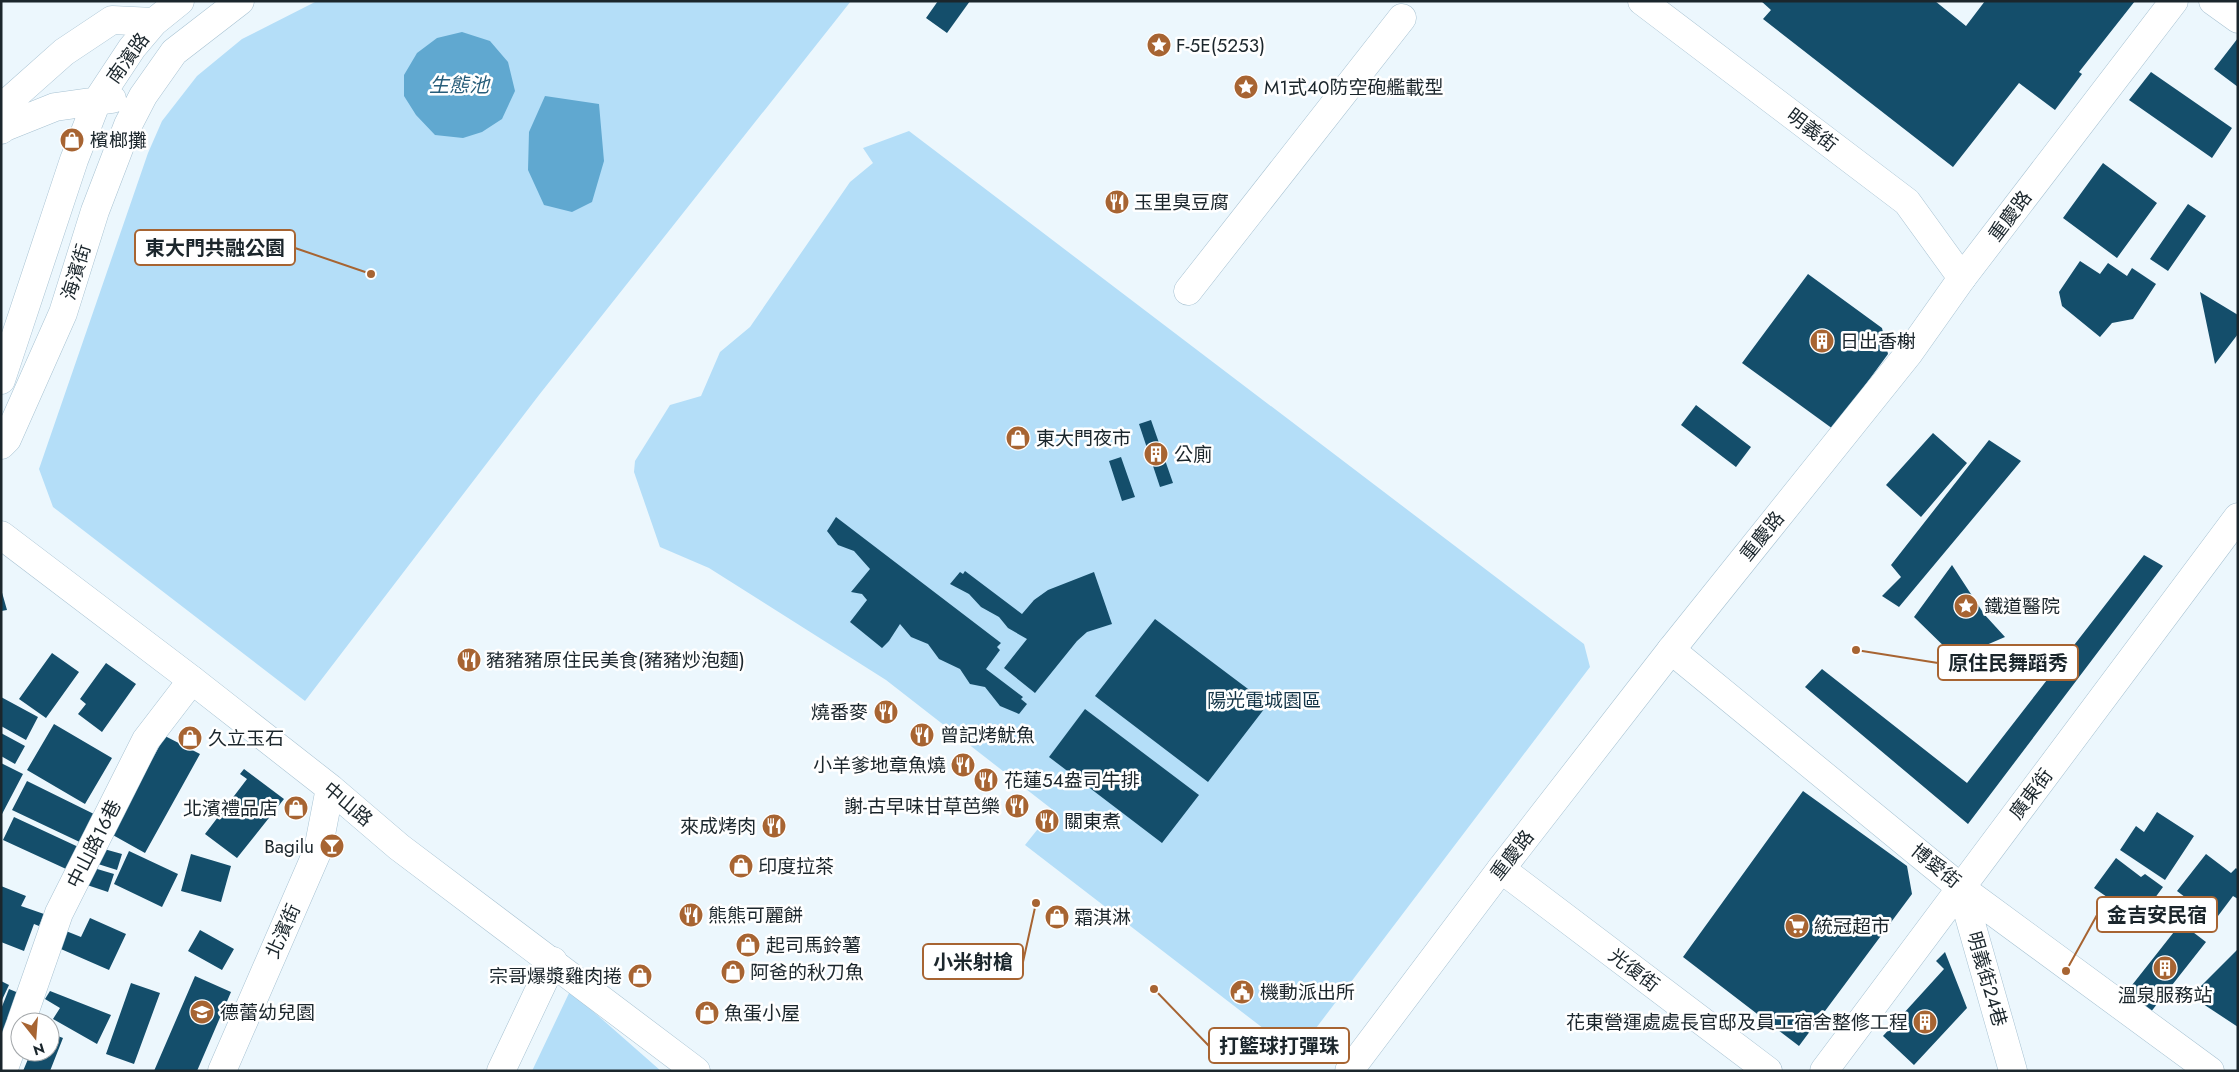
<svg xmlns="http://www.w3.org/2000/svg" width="2239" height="1072" viewBox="0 0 2239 1072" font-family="Jost,'Noto Sans TC',sans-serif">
<rect width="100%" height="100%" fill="#ecf7fd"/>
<path fill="#b4def8" d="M317,1H851L539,395L305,701L53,507L39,469L148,153L162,121L197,76L242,39Z
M909,131L1584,644L1590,667L1307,1040L1281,1042L1025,845L1053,810L886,680L709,568L660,547L634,472L635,461L670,405L701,396L720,352L750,327L850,182L873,163L863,148Z
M570,991L661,1071H532Z"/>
<path fill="#60a8d0" d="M462,32L490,41L508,62L515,91L502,119L482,132L463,138L435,135L416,115L404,96V75L417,53L437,38Z
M545,96L599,104L604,161L592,202L572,212L544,205L528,170L529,132Z"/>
<path fill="#144e6b" d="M938,1H970L947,33L926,18Z
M1761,1H1935L1966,26L1985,1H2135L2079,72L2082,74L2055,110L2019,83L1953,167L1763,19L1771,10Z
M2238,38V87L2214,69Z
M2151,72L2232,128L2212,158L2129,100Z
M2103,163L2157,203L2117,258L2063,218Z
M2188,204L2206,216L2168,271L2150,259Z
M2080,261L2100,274L2108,263L2127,276L2132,268L2156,284L2133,319L2112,323L2100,337L2062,306L2059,292Z
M1808,274L1882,328L1888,354L1833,429L1742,363Z
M2200,292L2238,315V334L2215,364Z
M1696,405L1751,447L1736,467L1681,425Z
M1151,420L1173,483L1160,487L1139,424Z
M1933,433L1967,463L1921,517L1886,485Z
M1989,440L2021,461L1899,607L1882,596L1901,577L1891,565Z
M1121,457L1135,497L1122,501L1109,461Z
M836,517L1001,643L997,647L1000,650L986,669L1023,697L1021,699L1027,704L1019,714L1000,706L985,687L970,684L960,669L939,659L928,644L911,637L900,624L889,641L882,648L850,622L867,600L862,594L851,592L870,569L854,551L838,545L827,531Z
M2144,555L2163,566L1968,824L1805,687L1822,669L1967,783Z
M1952,565L1984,614L2005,637L1956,658L1914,617Z
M965,571L1022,614L1034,600L1048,590L1094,572L1112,624L1087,632L1077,641L1035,693L1004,668L1027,639L1008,628L999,617L981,607L969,594L950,584L960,572L963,574Z
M1,589L7,610L1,611Z
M1155,619L1268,704L1208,782L1095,696Z
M52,653L79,672L46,718L19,699Z
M106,663L136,684L102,732L78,714L86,704L80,699Z
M1,697L38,717L26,740L1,726Z
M1085,709L1199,795L1162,843L1049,757Z
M54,724L112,758L85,804L27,770Z
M1,733L25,746L15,764L1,756Z
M165,736L200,754L145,853L111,834Z
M1,763L23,774L1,816Z
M244,769L284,799L237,858L205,834L247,779L240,774Z
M27,781L100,817L86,845L12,810Z
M1803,791L1907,866L1912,894L1799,1046L1683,957Z
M2157,812L2194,836L2165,880L2120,850L2136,826L2144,832Z
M14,817L87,851L77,874L3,840Z
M104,849L122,854L117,870L98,864Z
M129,851L178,874L162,907L114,884Z
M191,854L231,866L221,902L181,891Z
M2206,854L2231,873L2236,868L2238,870V899L2233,896L2215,920L2177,891Z
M2116,858L2141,877L2145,874L2163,887L2149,906L2136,907L2119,930L2096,912L2107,897L2094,888Z
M87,866L114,874L108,892L81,883Z
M1,886L26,896L21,906L44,914L39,926L34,924L24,951L1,942Z
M90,918L126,934L109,970L54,946L61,929L81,937Z
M2181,923L2206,942L2150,1013L2125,994Z
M200,930L234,949L222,970L188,951Z
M2238,949V1027L2191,996Z
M1945,952L1967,1008L1914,1065L1883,1036L1944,969L1936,961Z
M195,976L231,992L197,1071H154Z
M1,981L9,985L1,1002Z
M131,983L160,993L134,1064L106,1054Z
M9,989L26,996L1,1040V1009Z
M50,991L111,1015L97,1044L53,1019L60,1008L45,999Z
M50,1033L63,1038L50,1071H23L31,1052H50Z"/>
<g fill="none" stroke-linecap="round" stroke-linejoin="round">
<defs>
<path id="street" d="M1642,1L1907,202L1962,278
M2213,1L2238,19
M1188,291L1402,18
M1671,650L1961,888L2210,1071
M1501,869L1768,1071
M1961,888L2013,1071
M21,1022L59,913L146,740L192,680
M3,1071L20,1025
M501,1071L553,961
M1824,1071L2238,517"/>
<path id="secondary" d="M1,108L64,52L112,20L154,22
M1,130L5,127L55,107L112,99
M1,380L74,160L97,101L132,48L154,22L180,1
M1,445L7,439L63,313L95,211L128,125L143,96L174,52L240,1
M1,535L192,680L330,788L399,847L696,1071
M222,1071L318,850L330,788
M1349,1071L1501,869L1671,650L1909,353L1962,278L2174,1"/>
</defs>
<use href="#street" stroke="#a7c2d2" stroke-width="29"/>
<use href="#secondary" stroke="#a7c2d2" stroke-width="29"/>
<use href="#street" stroke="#fff" stroke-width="28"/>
<use href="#secondary" stroke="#fff" stroke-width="28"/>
</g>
<defs>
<symbol id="sight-disc" viewBox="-11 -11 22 22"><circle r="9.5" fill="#a76432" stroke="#fff"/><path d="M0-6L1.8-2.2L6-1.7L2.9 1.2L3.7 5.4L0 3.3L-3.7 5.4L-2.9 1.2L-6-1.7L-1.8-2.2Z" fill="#fff"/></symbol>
<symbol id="shop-disc" viewBox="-11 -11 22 22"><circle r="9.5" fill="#a76432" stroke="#fff"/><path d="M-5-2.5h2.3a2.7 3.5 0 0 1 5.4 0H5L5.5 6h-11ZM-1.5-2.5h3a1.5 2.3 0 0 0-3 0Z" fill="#fff"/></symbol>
<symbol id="restaurant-disc" viewBox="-11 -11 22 22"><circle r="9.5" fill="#a76432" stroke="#fff"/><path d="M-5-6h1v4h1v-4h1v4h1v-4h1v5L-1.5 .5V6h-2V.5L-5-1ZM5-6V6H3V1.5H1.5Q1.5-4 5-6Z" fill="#fff"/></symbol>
<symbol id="building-disc" viewBox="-11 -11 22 22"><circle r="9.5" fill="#a76432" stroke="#fff"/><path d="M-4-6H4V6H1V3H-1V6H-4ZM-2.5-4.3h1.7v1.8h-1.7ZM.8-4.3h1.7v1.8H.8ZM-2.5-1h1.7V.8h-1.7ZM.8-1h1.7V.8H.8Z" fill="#fff"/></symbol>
<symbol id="bar-disc" viewBox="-11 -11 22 22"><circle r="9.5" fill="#a76432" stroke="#fff"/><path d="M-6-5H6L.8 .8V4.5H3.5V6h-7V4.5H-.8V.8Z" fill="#fff"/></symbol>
<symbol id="supermarket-disc" viewBox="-11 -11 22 22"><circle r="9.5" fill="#a76432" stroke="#fff"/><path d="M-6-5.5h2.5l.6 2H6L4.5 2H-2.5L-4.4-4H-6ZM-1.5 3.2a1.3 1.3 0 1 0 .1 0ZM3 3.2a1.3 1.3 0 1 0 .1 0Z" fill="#fff"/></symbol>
<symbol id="civic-disc" viewBox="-11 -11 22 22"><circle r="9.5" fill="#a76432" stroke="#fff"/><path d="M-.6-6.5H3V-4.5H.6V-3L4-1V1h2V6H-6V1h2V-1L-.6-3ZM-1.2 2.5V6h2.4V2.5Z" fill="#fff"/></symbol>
<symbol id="school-disc" viewBox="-11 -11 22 22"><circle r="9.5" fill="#a76432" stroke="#fff"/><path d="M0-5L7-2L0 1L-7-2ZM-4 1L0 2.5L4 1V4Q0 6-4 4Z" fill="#fff"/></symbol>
</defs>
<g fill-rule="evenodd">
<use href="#sight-disc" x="1145" y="31" width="28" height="28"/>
<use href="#sight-disc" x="1232" y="73" width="28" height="28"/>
<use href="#shop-disc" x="58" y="126" width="28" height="28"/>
<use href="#restaurant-disc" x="1103" y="188" width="28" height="28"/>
<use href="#building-disc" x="1808" y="327" width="28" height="28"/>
<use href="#shop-disc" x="1004" y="424" width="28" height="28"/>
<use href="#building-disc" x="1142" y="440" width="28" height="28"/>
<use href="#sight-disc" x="1952" y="592" width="28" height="28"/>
<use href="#restaurant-disc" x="455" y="646" width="28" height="28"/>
<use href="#restaurant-disc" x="872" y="698" width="28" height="28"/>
<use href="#restaurant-disc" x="908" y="721" width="28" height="28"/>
<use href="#shop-disc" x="176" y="724" width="28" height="28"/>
<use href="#restaurant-disc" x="949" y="751" width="28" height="28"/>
<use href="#restaurant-disc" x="972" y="766" width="28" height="28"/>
<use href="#restaurant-disc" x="1003" y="792" width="28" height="28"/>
<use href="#shop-disc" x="282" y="794" width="28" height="28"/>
<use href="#restaurant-disc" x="1033" y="807" width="28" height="28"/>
<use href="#restaurant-disc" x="760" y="812" width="28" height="28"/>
<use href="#bar-disc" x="318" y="832" width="28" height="28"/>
<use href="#shop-disc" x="727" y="852" width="28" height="28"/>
<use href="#restaurant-disc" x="677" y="901" width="28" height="28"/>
<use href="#shop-disc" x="1043" y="903" width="28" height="28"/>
<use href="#supermarket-disc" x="1783" y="912" width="28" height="28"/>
<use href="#shop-disc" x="734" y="931" width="28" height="28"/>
<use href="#building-disc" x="2151" y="954" width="28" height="28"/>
<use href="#shop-disc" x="719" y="958" width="28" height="28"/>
<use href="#shop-disc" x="626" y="962" width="28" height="28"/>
<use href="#civic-disc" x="1228" y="978" width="28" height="28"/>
<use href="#school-disc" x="188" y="998" width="28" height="28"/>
<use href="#shop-disc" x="693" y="999" width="28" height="28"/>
<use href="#building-disc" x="1911" y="1008" width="28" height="28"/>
</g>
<g text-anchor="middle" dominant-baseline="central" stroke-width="5" stroke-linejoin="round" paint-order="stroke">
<g font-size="19" fill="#1b262c" stroke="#fff" text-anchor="start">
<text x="1176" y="45">F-5E(5253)</text>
<text x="1264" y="87">M1式40防空砲艦載型</text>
<text x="90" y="140">檳榔攤</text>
<text x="1134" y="202">玉里臭豆腐</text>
<text x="1840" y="341">日出香榭</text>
<text x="1036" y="438">東大門夜市</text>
<text x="1174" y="454">公廁</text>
<text x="1984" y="606">鐵道醫院</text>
<text x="486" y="660">豬豬豬原住民美食(豬豬炒泡麵)</text>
<text x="868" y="712" text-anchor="end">燒番麥</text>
<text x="940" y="735">曾記烤魷魚</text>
<text x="208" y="738">久立玉石</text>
<text x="946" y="765" text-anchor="end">小羊爹地章魚燒</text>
<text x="1004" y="780">花蓮54盎司牛排</text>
<text x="1000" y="806" text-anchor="end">謝-古早味甘草芭樂</text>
<text x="278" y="808" text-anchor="end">北濱禮品店</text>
<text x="1064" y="821">關東煮</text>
<text x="756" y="826" text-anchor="end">來成烤肉</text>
<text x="314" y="846" text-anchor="end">Bagilu</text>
<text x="758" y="866">印度拉茶</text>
<text x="708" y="915">熊熊可麗餅</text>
<text x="1074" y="917">霜淇淋</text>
<text x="1814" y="926">統冠超市</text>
<text x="766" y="945">起司馬鈴薯</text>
<text x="750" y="972">阿爸的秋刀魚</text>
<text x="622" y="976" text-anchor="end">宗哥爆漿雞肉捲</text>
<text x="1260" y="992">機動派出所</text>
<text x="2165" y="995" text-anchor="middle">溫泉服務站</text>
<text x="220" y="1012">德蕾幼兒園</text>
<text x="724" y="1013">魚蛋小屋</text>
<text x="1908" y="1022" text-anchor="end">花東營運處處長官邸及員工宿舍整修工程</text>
</g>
<g font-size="19" fill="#1b262c" stroke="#fff">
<text transform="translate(128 58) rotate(-54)">南濱路</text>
<text transform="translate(1812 130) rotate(37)">明義街</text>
<text transform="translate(2010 216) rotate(-53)">重慶路</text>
<text transform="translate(76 272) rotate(-73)">海濱街</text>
<text transform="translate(1762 536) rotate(-51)">重慶路</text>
<text transform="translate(2031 794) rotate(-53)">廣東街</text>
<text transform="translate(348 804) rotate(40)">中山路</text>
<text transform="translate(94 844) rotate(-63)">中山路16巷</text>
<text transform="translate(1512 855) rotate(-52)">重慶路</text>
<text transform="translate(1936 866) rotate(39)">博愛街</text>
<text transform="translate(283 931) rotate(-66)">北濱街</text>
<text transform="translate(1634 970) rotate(37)">光復街</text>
<text transform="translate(1987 979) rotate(74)">明義街24巷</text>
</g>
<g font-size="19" fill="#143547" stroke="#fff">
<text x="1264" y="700">陽光電城園區</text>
</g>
<g font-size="20" font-style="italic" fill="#275d7a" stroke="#fff">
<text x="459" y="85">生態池</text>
</g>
</g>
<path fill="none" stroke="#a76432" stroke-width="2" d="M371 274L295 248M1856 650L1938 663M2066 971L2097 915M1036 903L1023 962M1154 989L1209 1046"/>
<g fill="#a76432" stroke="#fff" stroke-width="2">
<circle cx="371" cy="274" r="5"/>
<circle cx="1856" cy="650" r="5"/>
<circle cx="2066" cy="971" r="5"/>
<circle cx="1036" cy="903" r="5"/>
<circle cx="1154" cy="989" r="5"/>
</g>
<g fill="#fff" stroke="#a76432" stroke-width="2">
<rect x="135" y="230" width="160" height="35" rx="5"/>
<rect x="1938" y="645" width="140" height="35" rx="5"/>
<rect x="2097" y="897" width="120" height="35" rx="5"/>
<rect x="923" y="944" width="100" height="35" rx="5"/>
<rect x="1209" y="1028" width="140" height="35" rx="5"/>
</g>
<g font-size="20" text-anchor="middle" font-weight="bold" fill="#1b262c">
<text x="215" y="255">東大門共融公園</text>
<text x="2008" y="670">原住民舞蹈秀</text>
<text x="2157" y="922">金吉安民宿</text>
<text x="973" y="969">小米射槍</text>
<text x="1279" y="1053">打籃球打彈珠</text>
</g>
<rect width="2239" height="1072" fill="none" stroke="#1b262c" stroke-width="5"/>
<g transform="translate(35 1037) rotate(163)"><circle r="24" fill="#ffffff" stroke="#a4a8ab"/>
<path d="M0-4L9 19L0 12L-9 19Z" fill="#a76432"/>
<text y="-8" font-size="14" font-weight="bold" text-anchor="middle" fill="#1b262c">N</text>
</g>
</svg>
